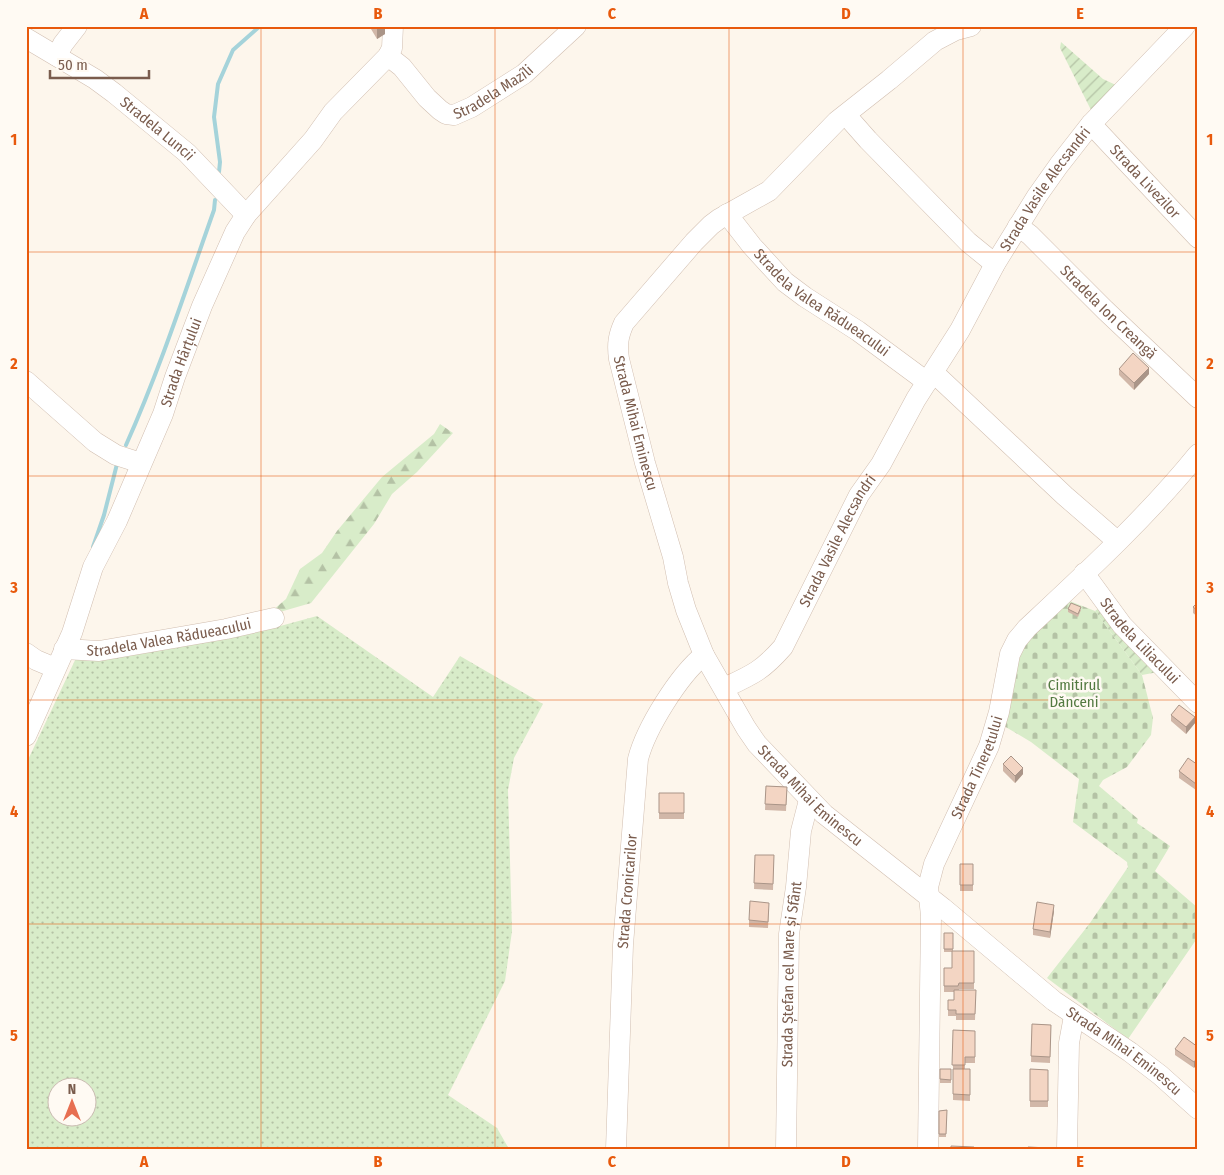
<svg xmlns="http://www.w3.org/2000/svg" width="1224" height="1175" viewBox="0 0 1224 1175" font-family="'Fira Sans Condensed',sans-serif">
<defs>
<pattern id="grass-dots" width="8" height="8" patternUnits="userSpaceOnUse" patternTransform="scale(1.25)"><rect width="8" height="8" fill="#d8ecc9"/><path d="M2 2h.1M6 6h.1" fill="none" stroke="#b4c2a5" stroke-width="1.8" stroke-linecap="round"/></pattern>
<pattern id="forest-firs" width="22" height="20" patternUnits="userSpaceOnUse" patternTransform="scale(1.25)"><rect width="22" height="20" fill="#d8ecc9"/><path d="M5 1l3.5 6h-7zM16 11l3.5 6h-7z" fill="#b4c2a5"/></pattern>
<pattern id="cemetery-stones" width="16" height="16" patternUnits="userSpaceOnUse" patternTransform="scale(1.25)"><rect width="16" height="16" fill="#d8ecc9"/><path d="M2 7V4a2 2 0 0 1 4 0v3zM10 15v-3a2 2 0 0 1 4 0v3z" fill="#b4c2a5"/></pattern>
<pattern id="garden-furrows" width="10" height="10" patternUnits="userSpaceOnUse" patternTransform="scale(1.25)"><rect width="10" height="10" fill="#d8ecc9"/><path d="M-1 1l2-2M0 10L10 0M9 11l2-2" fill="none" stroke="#b4c2a5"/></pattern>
</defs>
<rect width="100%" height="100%" fill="#fdf6ec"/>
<path fill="url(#grass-dots)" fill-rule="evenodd" d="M317,616L433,697L460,656L543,704L514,758L508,790L512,931L505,981L448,1095L497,1128L509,1149H26V764L77,656L273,628ZM58,1088H88V1118H58Z"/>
<path fill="url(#forest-firs)" d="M440,424L453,433L417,472L392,494L374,524L311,603L266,616L286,599L300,569L322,553L337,531L382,477L434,434Z"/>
<path fill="url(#cemetery-stones)" d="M1067,600L1095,611L1142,675L1153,718L1151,735L1127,767L1103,780L1099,786L1138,819L1137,823L1170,846L1155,871L1198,908V937L1128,1039L1047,978L1090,923L1128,867L1127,862L1073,822L1079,779L1031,742L1004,726L1015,653Z"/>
<path fill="url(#garden-furrows)" d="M1061,42L1103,79L1118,86L1093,114L1060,48Z
M1102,606L1158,672L1142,675L1095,611Z"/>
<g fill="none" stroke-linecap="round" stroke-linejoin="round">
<path stroke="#a5d3da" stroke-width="4" d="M219,172L220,162L214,117L218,84L233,50L260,26
M126,445C160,369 186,289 214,210L215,200
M93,547L104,515L117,464"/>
<defs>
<g id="minor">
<path id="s1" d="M971,26L956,30L935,41L889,80L837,121L769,191L719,219L711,225L694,242L624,323C618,336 617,345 619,359L645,463L673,557L678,583L686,610L704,655L746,728L757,744L824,814L943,908L1054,1001L1130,1052L1160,1075L1198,1109"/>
<path id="s2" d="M26,38L95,79L114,93L187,153L246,215"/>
<path d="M57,56L63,44L77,26"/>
<path id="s3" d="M388,56L402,67L427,98L440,110L446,114L454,115L472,107L524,74L576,26"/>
<path d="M846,115L868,140L968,242L995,264"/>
<path id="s4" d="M1091,124L1198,238"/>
<path id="s5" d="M727,214L752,246L785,282L805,297L858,331L927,382"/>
<path id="s6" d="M1018,226L1030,235L1105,310L1198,398"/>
<path d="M934,373L1065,496L1117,541"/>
<path d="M26,381L95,442L116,455L141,463"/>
<path id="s7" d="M1084,573L1122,625L1198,703"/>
<path id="s8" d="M64,649L99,651L226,629L274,618"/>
<path d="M26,653L36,660L55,668"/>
<path id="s9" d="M724,688C752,675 762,671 783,647L859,495L881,464L916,399L960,330L995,264L1037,196L1059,165L1091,124L1185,26"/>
<path id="s10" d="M26,736L72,633L93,567L117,521L163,414L175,377L202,306L235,232L246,215L313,140L333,112L388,56L392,48L393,26"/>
<path id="s11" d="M616,1149L623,945L638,759C646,728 679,675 704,655"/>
<path id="s12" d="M786,1149L789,934L796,887L801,831L809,800"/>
<path id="s13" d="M928,1149L931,916L928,887L934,864L989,746L999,712L1010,654L1017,640L1027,628C1086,573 1147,517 1198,454"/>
<path d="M1067,1149L1069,1043L1074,1016"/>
</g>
</defs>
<use href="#minor" stroke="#d1beb0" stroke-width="21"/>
<use href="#minor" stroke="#fff" stroke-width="20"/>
</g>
<path fill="#d1b7a8" d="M371,26H385V34L377,39L371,29Z
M1119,369L1149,374L1134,390L1119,375Z
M1198,602V617L1193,613V607Z
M1068,609L1081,610L1078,617L1068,612Z
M1171,715L1195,723L1186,734L1171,721Z
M1003,764L1023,774L1015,783L1003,771Z
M1198,765V787L1196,790L1179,778V771Z
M766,786L787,787L786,811L765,810Z
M659,793H684V819H659Z
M755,855H774L773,890L754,889Z
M960,864H973V891H960Z
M769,909L768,928L749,927V920Z
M1054,911L1050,938L1033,935V929Z
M944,933H953V951H974V989H959V990H976L975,1020H956V1016H948V1000H954V992H944V968H952V952H944Z
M1032,1024L1051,1025L1050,1063L1031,1062Z
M953,1030L975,1031V1063H965V1069H970V1101L953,1100Z
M1198,1047L1194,1068L1175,1055V1049Z
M940,1069H951V1083H940Z
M1030,1069L1048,1070V1107H1030Z
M947,1110L946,1137H939V1111Z"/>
<path fill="#aa9588" d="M385,26V34L377,39V27Z
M1149,368V374L1134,390V383Z
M1195,717V723L1186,734V727Z
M1023,768V774L1015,783V776Z
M1198,781V787L1196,790V784Z
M1054,905V911L1050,938V932Z
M1198,1057V1063L1194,1068V1062Z"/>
<path fill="#f3d5c3" stroke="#aa9588" d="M1133,353L1149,368L1134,383L1119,369Z
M1198,602V611L1193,607Z
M1071,603L1081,607L1078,614L1068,609Z
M1179,705L1195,717L1186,727L1171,715Z
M1011,756L1023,768L1015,776L1003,764Z
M1188,758L1198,765V781L1196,784L1179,771Z
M766,786L787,787L786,805L765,804Z
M659,793H684V813H659Z
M755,855H774L773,884L754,883Z
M960,864H973V885H960Z
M750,901L769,903L768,922L749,920Z
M1037,902L1054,905L1050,932L1033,929Z
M944,933H953V949H944Z
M952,951H974V983H959L958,986H944V968H952Z
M954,990H976L975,1014H956V1010H948V1000H954Z
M1032,1024L1051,1025L1050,1057L1031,1056Z
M953,1030L975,1031V1057H965V1065H952Z
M1184,1037L1198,1047V1057L1194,1062L1175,1049Z
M940,1069H951V1080L940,1079Z
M953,1069H970V1095L953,1094Z
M1030,1069L1048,1070V1101H1030Z
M947,1110L946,1134H939V1111Z
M951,1146L974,1147V1149H951Z
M1028,1147L1048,1148V1149H1028Z"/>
<path fill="none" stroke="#e8590c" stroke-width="1" stroke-opacity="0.55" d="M261,26V1149M495,26V1149M729,26V1149M963,26V1149M26,252H1198M26,476H1198M26,700H1198M26,924H1198"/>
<g text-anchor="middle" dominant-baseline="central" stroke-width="5" stroke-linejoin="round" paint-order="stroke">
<g font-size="15" fill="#7a5c4d" stroke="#fffaf3">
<text stroke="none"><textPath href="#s3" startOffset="136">Stradela Mazîli</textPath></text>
<text stroke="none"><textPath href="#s2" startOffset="160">Stradela Luncii</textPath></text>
<text stroke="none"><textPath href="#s4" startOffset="79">Strada Livezilor</textPath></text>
<text stroke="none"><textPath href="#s9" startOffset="601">Strada Vasile Alecsandri</textPath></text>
<text stroke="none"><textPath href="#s5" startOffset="131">Stradela Valea Rădueacului</textPath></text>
<text stroke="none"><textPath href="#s6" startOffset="125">Stradela Ion Creangă</textPath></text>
<text stroke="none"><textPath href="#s10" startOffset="405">Strada Hârțului</textPath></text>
<text stroke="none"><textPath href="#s1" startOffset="565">Strada Mihai Eminescu</textPath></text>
<text stroke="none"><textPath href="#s9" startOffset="192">Strada Vasile Alecsandri</textPath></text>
<text stroke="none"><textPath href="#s8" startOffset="106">Stradela Valea Rădueacului</textPath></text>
<text stroke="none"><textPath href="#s7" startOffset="88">Stradela Liliacului</textPath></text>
<text stroke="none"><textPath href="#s13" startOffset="392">Strada Tineretului</textPath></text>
<text stroke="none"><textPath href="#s1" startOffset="985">Strada Mihai Eminescu</textPath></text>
<text stroke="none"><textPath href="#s11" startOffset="258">Strada Cronicarilor</textPath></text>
<text stroke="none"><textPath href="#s12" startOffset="175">Strada Ștefan cel Mare și Sfânt</textPath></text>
<text stroke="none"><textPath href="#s1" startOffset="1390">Strada Mihai Eminescu</textPath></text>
</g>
<g font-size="15" fill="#537a41" stroke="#fffaf3">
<text x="1074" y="685">Cimitirul<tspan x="1074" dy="17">Dănceni</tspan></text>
</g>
</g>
<rect width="1224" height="1175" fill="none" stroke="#fffaf3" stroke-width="55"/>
<g transform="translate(72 1102)"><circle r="24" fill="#fffaf3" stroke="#cabbb1"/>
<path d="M0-4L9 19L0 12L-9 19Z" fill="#e76f51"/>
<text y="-8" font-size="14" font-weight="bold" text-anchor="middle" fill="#7a5c4d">N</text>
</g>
<path d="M50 70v8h99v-8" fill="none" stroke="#7a5c4d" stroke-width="2.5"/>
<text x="58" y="70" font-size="15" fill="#7a5c4d" stroke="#fffaf3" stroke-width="4" paint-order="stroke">50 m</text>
<rect x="28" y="28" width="1168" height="1120" fill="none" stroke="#e8590c" stroke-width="2"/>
<g font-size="16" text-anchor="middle" font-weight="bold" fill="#e8590c">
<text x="144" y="19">A</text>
<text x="378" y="19">B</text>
<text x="612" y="19">C</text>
<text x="846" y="19">D</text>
<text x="1080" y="19">E</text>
<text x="14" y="145">1</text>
<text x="1210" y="145">1</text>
<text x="14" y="369">2</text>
<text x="1210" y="369">2</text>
<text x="14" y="593">3</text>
<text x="1210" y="593">3</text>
<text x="14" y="817">4</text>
<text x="1210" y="817">4</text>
<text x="14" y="1041">5</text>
<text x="1210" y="1041">5</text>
<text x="144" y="1167">A</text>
<text x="378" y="1167">B</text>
<text x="612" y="1167">C</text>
<text x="846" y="1167">D</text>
<text x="1080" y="1167">E</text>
</g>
</svg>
